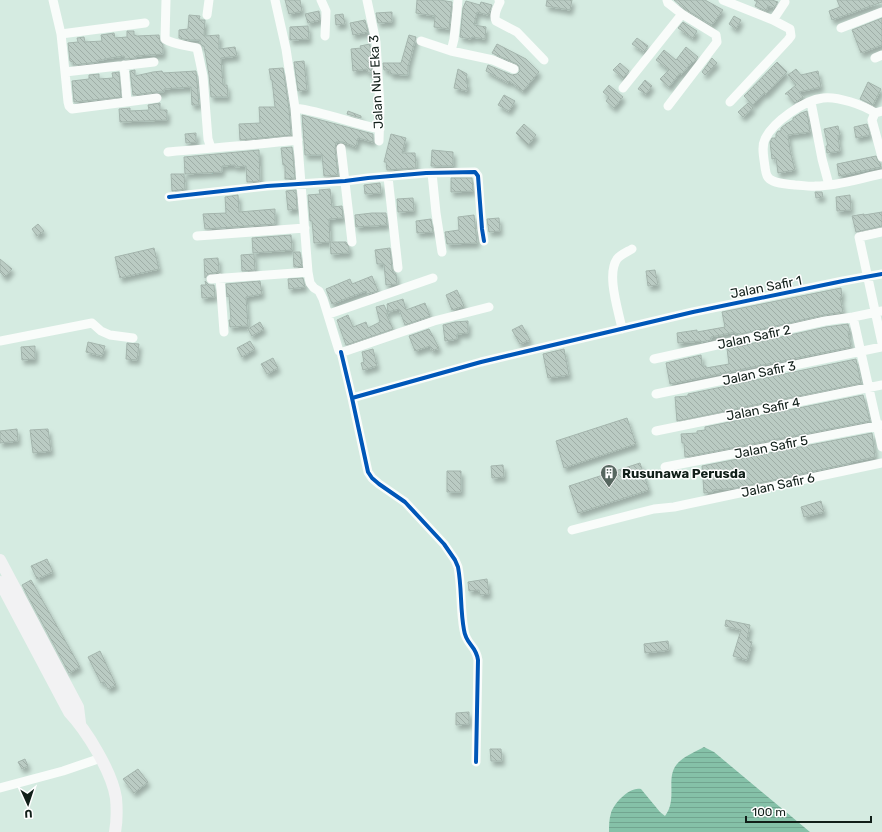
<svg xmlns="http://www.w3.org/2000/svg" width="882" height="832" viewBox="0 0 882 832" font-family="Rubik,sans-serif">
<defs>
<pattern id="water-rules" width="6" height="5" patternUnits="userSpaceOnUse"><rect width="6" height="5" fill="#85c1a8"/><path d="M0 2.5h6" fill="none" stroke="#72a590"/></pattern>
<pattern id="building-back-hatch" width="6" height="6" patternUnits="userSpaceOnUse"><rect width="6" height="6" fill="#bacbc3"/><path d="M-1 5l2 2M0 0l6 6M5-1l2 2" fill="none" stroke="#9faea7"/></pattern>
<filter id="shadow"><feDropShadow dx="2.5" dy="4.5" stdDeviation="2" flood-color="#0004"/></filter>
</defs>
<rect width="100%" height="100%" fill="#d5ebe1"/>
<path fill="url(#water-rules)" d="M704,747L714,752L810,832H609C609,826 609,819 611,813C614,803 630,786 641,789L660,812L665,816C679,798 663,775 680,761C687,755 697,751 704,747Z"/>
<path fill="url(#building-back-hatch)" stroke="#a4b5ad" filter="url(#shadow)" d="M285,0H300L302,11L289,14Z
M417,0H440L452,2L449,29L434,27L435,16L416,13Z
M547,0H572L570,10L546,6Z
M674,0H705L723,10L712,25L688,11Z
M754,0H772L778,2L774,8L768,6L766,11L755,6L757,2Z
M837,0H882V2L832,20L829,11L840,7Z
M466,1L480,5L481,2L492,5L488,15L477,12L474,25L486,27L485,39L472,37L471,39L460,37L463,8Z
M319,11L320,20L308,23L305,14Z
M392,12V22L378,23L376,13Z
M343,14L345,24L336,25L335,15Z
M189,15L200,16L199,20H205L204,36L219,35V49L235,47L237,56L221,58L223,85H227L228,97H211L209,75L204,46H203L200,43V40H189L179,38V30L188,29Z
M734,16L741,20L736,29L729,24Z
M882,18V45L861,53L852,30Z
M365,20L368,32L353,35L350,23Z
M683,22L697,31L693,38L678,28Z
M308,26L309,39L290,40V27Z
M127,31H134V35L137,36L159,35L160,42L163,45V54L136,56V58L125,59L124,56L104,59V60H98V62L74,65L73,62L70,61L68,43L78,42L77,38L84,37L85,42L102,41L101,35L114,33L115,38L127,37Z
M409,35L416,37L408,67V75L390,74V70H384L383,63H401Z
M637,38L648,46L644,52L632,44Z
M370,44L372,73H368L367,69L353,71L351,49L361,48L360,46Z
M497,44L526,59L539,72L523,91L509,81L508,83L486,71L488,65L512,75L517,74L520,71L519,66L517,64L492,53Z
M686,47L698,57L693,63L692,62L682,74L680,73L669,87L660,79L669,70L656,60L664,50L676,60Z
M712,58L717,63L705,75L702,72Z
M304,61L307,90L298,91L294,62Z
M777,62L787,72L766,94L764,93L753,105L744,96Z
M620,63L629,71L623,78L613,70Z
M283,68L289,109L291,135L240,140L239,124L260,123L259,107H275L272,80H271L269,69Z
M458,69L467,74L466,83L468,84L467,91L454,88Z
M796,69L801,75L818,71L821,87L799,92L803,97L795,103L787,94H785L796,85L788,75Z
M135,70V76L153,72L162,71L163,73L196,71L199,105H192L191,87L164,89V92H156L133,95L130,71Z
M119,72L121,97L74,102L72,81L89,79V75L99,74V79L113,78L112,73Z
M645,80L652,86L646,94L638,89Z
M868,82L881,89L873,105L860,99Z
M609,85L623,97L614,108L606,101L609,97L603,92Z
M504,95L515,101L509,111L498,105Z
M160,103V110H167V120L120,122L119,109L130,108V111L149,110L148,105Z
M748,103L753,108L743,117L738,112Z
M348,111L361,116V118L347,114Z
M807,111L810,132L788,135L790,150L795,170L778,173L776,158L772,159L770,142L772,138H776V134L778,131H781V128L786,124L793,120V118L801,113Z
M302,115L373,134V142L358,138L356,147L343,142H336L335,149L338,175L324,176L322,155H305Z
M524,124L536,135L528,145L516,133Z
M867,124L870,135L856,138L854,127Z
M838,126L840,135L838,136L840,151L827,153L826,146H828L824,129Z
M196,133V142L186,143L185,134Z
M391,134L406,138L402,153H415L416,168L387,170L386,162H384Z
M292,147L295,178L285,179V165H283L281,148Z
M259,150L260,181L247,182L246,166L235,167V165L222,166V172L185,174L184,157Z
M432,150L453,152V166H431Z
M876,156L878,161L880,163L881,167L839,176L837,164Z
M171,174H184L185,189L172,191Z
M451,178H472L473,191L451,192Z
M380,183L381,193L365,194L364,185Z
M330,189L332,207L342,206L343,218L329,219L330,242L314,243L312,221H310L308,195L320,194L319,190Z
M296,190L297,209L288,210L286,191Z
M815,192H822L823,197L816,198Z
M238,195L239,212L275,209V224L205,229L203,214L226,213L225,197Z
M850,195L851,210L837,211L836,197Z
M413,198L414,211L398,212L397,199Z
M882,212V226L856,232L852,216L864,214V215Z
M372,213H386L387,225L356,227L355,215Z
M474,215L477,243L447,244L445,232L459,230L458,217Z
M499,218L500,231L489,232L487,219Z
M431,219L433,232L417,233L416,221Z
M38,224L44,231L37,236L32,229Z
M291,235L292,250L253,253L252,238Z
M330,242H346L349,247V253L331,254Z
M154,248L159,269L120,278L115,257Z
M390,248L392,269L393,272L396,274L397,284L386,285L384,264H377L375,250Z
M293,252H300L302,266L294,267Z
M254,254L255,270L242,271L241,255Z
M218,258L219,272L208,274L205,278L204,259Z
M0,259L12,269L5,277L0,272Z
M655,270L658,285L648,286L646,271Z
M372,276L378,291L367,294L366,291L332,304L326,289L350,279L352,284Z
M303,278L305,287L289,289L288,279Z
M205,281L209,285H214L215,297L202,298L201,285H206Z
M260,281L262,294L246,297L248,326L230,327L229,320H231L229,296L227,297L226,284Z
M841,288L842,297H840L843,312L824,315L740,334L735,333V332L726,334L711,337V340L701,342V341L678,343L677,333L697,330V332L725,327L722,312Z
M457,290L464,306L452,310L446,295Z
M403,299L406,310L425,303L430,316L405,325L399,309L388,312L387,304Z
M384,305L388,314H386L393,329L346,345L337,320L348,315L353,327L366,322L368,328L380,322L376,307Z
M468,321V333L457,334V339L445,341L443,325L455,322Z
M260,322L264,329L252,336L248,329Z
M848,324L850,332H848L851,347L670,384L666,363L701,355L702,366H706V368L729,364L727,349L826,327Z
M522,325L530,340L520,344L512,330Z
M429,329L439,348L432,351L430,346L415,351L409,336Z
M250,341L255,349L242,357L237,348Z
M88,342L105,346L102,356L86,352Z
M127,343L139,344L137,360L126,359Z
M35,346V359L22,360L21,347Z
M373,349L377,366L363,370L361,363L364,362L362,352Z
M564,349L569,375L548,378L543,354Z
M273,358L278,368L267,374L261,364Z
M856,359L861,383L677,421L675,397L688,396V394Z
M863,395L870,421L685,457L684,443H682L681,434L697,433V431L705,430V427Z
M627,418L636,444L564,468L556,441Z
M17,429L18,441L0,443V431Z
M48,429L51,451L33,453L30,430Z
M872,433L875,457L851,462V463L736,488L713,490V492L704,493L702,466Z
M640,463L649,490L578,513L569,486Z
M503,465L504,477L492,478L491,466Z
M447,471H461V492H447Z
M821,501L824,512L804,517L801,507Z
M47,559L53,572L37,579L31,566Z
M487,579L489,594L480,595L479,590L469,591L468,582Z
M31,580L80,667L69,673L22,585Z
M726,620L750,625L747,640L752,642L747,660L733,656L741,630L725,626Z
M668,641L669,650L645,653L644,644Z
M100,651L116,685L108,689L104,682L101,683L88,657Z
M469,712V724L456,725V713Z
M490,749H501L502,761H491Z
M25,759L28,766L22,769L18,762Z
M138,769L148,782L134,793L123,779Z"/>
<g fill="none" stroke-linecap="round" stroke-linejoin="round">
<path stroke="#f9fcfa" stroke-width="9" d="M53,0L61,34L65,72L154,62
M166,0L165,39C172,44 188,46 197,48L203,76L208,139L211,148
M275,0L286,49L295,108L308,272L310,283L314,288L319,291L323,299L339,351L343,352L434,321L489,307
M321,0L326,11L325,36
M367,0L376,42L380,107L379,141
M499,0L500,2C497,8 493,15 496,21L517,32L544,60
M667,0L668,3L682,14L716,35L717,42L668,106
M723,0L773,20L790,29L791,36L788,40L730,102
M207,15L209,0
M773,20L785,2
M841,28L882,12
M61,34L145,23
M421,41L451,51L493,60L514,69
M451,51L454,39L458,0
M875,58L882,55
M124,65L127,101
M65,72L68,102L69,106L72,109L157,98
M623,88L682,14
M811,102L822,159L829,185
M295,108C324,112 351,123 380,129
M882,111L875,113L872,120L882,157
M875,113C864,105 837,96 823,98C804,100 773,122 765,139C761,147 764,158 765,167C766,173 766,178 773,181C780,184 787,184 795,185C802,185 809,187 816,186C838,186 861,178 882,174
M341,148L352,242
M168,152C211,148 255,145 298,140
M432,173L436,213L442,252
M388,177L398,268
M169,197L267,186L345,181L368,178L426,173L475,172L478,176L482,229L484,241
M882,232L859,237L882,343
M197,236L305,228
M220,278L224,332
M211,279L308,272
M882,311L853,317L882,447
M329,314L433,278
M622,329C619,312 606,275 617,259C620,255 627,252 632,249
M0,341L92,323L101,331L110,335L133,338
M341,352L352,398L481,362L693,312L843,281L882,274
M654,359L825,321L853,317
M656,394L882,347
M352,398L368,472L372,478L379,484L405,502L444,544L455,560L458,567C462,588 460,609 464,630C466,645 476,645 478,660L476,762
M656,431L882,385
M665,467L882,425
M572,530L654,509L674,507L882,463
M0,788L63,771L101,758"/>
<path stroke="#f2f2f3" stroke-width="12" d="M0,560L78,707L80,723
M0,582L69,712C87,731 112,772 116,798C117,809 117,821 115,832"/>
<defs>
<path id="cycleway" d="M169,197L267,186L345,181L368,178L426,173L475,172L478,176L482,229L484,241
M341,352L352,398L481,362L693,312L843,281L882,274
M352,398L368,472L372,478L379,484L405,502L444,544L455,560L458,567C462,588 460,609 464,630C466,645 476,645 478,660L476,762"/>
</defs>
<use href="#cycleway" stroke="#fff" stroke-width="6"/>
<use href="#cycleway" stroke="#0057b8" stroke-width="4"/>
</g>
<defs>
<symbol id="building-pin" viewBox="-11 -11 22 30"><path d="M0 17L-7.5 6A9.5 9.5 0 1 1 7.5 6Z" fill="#56665f" stroke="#fff"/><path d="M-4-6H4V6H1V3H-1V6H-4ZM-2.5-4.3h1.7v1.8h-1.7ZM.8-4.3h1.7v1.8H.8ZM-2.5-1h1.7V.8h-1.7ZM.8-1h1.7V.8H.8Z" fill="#fff"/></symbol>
</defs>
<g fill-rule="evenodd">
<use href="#building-pin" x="599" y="463" width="20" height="27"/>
</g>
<g text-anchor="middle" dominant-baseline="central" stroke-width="3" stroke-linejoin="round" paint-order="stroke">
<g font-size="13" fill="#111f19" stroke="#fff">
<text transform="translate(376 82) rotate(-93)">Jalan Nur Eka 3</text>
<text transform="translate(766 287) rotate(-11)">Jalan Safir 1</text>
<text transform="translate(754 337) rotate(-12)">Jalan Safir 2</text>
<text transform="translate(759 373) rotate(-12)">Jalan Safir 3</text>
<text transform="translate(763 409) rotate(-11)">Jalan Safir 4</text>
<text transform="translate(771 447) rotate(-11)">Jalan Safir 5</text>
<text transform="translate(778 485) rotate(-12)">Jalan Safir 6</text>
</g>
<g font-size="13" font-weight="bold" fill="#111f19" stroke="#fff" text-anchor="start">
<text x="622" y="473">Rusunawa Perusda</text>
</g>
</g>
<g transform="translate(28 804) rotate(177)" stroke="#ffffff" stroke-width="3" paint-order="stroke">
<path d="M0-3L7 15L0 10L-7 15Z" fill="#111f19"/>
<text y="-6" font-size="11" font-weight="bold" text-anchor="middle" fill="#111f19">U</text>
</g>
<path d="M746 816v6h125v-6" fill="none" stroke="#111f19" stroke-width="2"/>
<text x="752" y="816" font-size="12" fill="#111f19" stroke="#ffffff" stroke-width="3" paint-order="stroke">100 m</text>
</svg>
